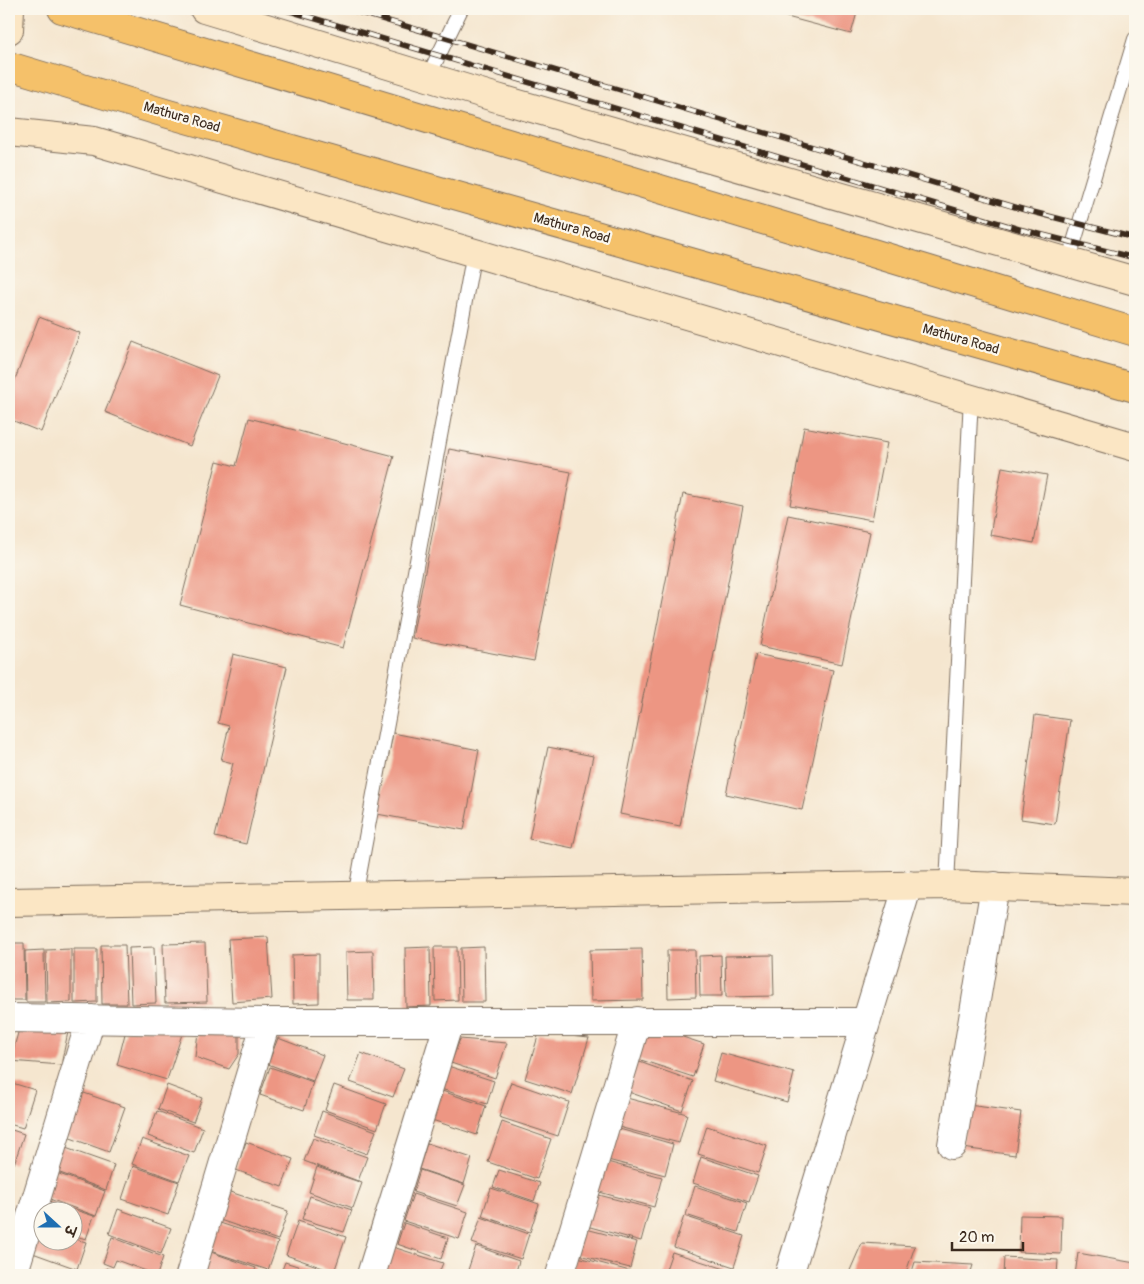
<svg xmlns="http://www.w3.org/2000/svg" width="1144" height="1284" viewBox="0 0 1144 1284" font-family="Pangolin,'Playpen Sans Deva',sans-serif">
<rect width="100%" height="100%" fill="#fbf7ec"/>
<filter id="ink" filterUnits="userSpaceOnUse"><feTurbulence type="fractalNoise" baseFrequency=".02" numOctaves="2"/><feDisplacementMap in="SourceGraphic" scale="10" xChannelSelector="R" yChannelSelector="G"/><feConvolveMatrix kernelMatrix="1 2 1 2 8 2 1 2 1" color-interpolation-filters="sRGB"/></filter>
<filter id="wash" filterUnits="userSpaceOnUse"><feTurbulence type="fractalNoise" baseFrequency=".0096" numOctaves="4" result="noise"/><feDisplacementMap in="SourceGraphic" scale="20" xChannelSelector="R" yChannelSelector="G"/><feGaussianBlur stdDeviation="1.12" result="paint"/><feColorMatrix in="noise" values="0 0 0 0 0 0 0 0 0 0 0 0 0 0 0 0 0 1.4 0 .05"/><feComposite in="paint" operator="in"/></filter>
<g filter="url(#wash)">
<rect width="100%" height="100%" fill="#f5e6cf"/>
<g id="blocks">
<path fill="#ed9683" d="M757,9H858L851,34Z
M39,317L80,333L41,432L9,419V395Z
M133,342L218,376L190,446L105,412Z
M249,418L394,456L343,648L180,605L217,461L236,466Z
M804,427L887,443L872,520L790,505Z
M449,449L571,472L534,661L412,638Z
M1002,467L1047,475L1034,543L990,535Z
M683,494L743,506L680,826L620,814Z
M788,515L870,532L842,664L760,646Z
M233,654L287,667L246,844L215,837L233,763L221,760L229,726L218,723Z
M756,654L833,670L802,810L726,794Z
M1035,715L1070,720L1055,824L1021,819Z
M393,733L479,750L464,830L377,814Z
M548,747L593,756L573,848L529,839Z
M268,937L272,999L232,1002L228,939Z
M9,943H24L25,1000H9Z
M205,943L207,1002L165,1003L163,944Z
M101,945H125L127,1004H102Z
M154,947L156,1003L131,1004L129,948Z
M430,947L431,1006L406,1007L405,948Z
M434,947H457L458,1000L435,1001Z
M484,947L485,1002H462L461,948Z
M71,949V1002L47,1003L46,950Z
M74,949H97V1002L74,1003Z
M642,949L643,1000L591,1001L590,950Z
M44,950L45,1002H26L25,951Z
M667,950H695L696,997L668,998Z
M373,951L374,1000H347L346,952Z
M319,954V1003L293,1004L292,955Z
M721,955L722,996H700L699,956Z
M773,955L774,996L726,997L725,956Z
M643,1024L704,1044L693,1077L632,1057Z
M20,1026L68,1032L61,1065L10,1061Z
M184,1028L167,1080L117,1065L126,1030Z
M239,1029V1054L229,1069L195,1057L198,1032Z
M539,1033L589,1038L572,1094L525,1079Z
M278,1038L323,1055L313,1081L268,1064Z
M460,1039L507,1043L495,1078L451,1063Z
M361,1053L404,1069L393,1097L350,1082Z
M721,1053L794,1073L787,1102L713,1081Z
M634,1060L693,1081L682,1111L623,1090Z
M445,1065L494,1081L487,1104L438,1088Z
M270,1067L313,1082L304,1110L260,1095Z
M9,1082L35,1090L23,1128L9,1124Z
M511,1082L569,1102L558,1136L499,1117Z
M167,1085L202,1098L193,1122L158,1109Z
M334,1085L386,1104L377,1129L325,1110Z
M436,1089L486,1106L477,1135L426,1118Z
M81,1092L125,1107L109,1152L65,1136Z
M623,1097L687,1114L679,1143L615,1126Z
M968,1105L1021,1112L1015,1155L962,1148Z
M157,1111L203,1128L194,1153L148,1136Z
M322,1111L376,1131L367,1154L314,1135Z
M502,1122L551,1139L537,1179L488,1162Z
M707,1126L767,1146L758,1173L698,1154Z
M612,1127L673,1144L665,1175L604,1159Z
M9,1129L24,1134L14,1164L9,1162Z
M313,1138L367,1157L358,1181L304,1161Z
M142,1139L189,1156L179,1181L132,1164Z
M246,1142L293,1159L282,1187L236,1170Z
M427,1143L472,1158L464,1184L419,1169Z
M60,1146L114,1165L106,1190L52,1170Z
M701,1157L758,1176L749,1202L693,1183Z
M600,1160L662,1177L654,1207L592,1190Z
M133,1166L179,1182L168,1215L122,1199Z
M317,1167L362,1183L353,1208L309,1192Z
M420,1170L465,1185L457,1206L413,1192Z
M499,1170L540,1183L534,1201L493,1187Z
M54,1172L105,1191L96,1216L44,1197Z
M695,1186L747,1203L738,1232L686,1215Z
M491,1188L539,1204L530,1232L482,1216Z
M227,1191L288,1211L278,1240L217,1219Z
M591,1193L650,1208L641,1241L583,1225Z
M413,1194L468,1212L459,1239L404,1221Z
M310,1196L352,1210L344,1232L302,1219Z
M47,1201L94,1216L86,1239L72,1235V1212H44Z
M118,1209L171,1228L161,1254L109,1234Z
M1020,1215L1062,1216L1061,1254L1019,1252Z
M684,1216L744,1236L734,1267L674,1247Z
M481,1217L529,1234L521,1259L472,1243Z
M298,1221L346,1237L334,1272L286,1255Z
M217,1222L278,1242L268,1270L207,1250Z
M404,1223L448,1238L441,1259L397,1244Z
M38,1226L42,1227V1242H72V1238L86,1242L77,1269L30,1252Z
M582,1228L637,1242L630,1268L575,1254Z
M112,1237L163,1257L157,1275L116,1260L113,1267L103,1263Z
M862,1243L915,1246L905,1275H848Z
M476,1246L519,1261L515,1275H485L468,1270Z
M393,1247L443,1263L438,1275H398L385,1271Z
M208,1251L256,1268L253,1275H208L200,1273Z
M672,1252L725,1269L723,1275H664Z
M1078,1253L1135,1263V1275H1075Z
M574,1256L630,1271L629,1275H569Z
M1004,1257L1058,1260L1057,1275H1003Z
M285,1262L325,1275H280Z
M915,1262L973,1265L970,1275H911Z
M106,1268L127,1275H104Z"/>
</g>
</g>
<g filter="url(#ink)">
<use href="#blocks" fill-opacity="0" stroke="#7c6c5c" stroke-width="1"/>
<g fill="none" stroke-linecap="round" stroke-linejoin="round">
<defs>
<path id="lane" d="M428,77L461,9
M1068,262L1135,39
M947,885L971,397
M355,897L474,252"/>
<path id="street" d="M9,1018L266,1022H866
M952,1145L995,886
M13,1275L91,1019
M190,1275L266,1022
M371,1275L449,1022
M560,1275L637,1021
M789,1275L908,885"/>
<path id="secondary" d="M204,9L497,98L1135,281
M9,30L10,9
M9,132L94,141L1135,447
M9,902L947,885L1135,892"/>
<path id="highway" d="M62,9L1135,332
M9,66L165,113L1135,388"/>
</defs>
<use href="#lane" stroke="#7c6c5c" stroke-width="16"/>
<use href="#street" stroke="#7c6c5c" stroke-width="30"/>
<use href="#secondary" stroke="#7c6c5c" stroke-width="30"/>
<use href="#highway" stroke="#7c6c5c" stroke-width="30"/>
<use href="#lane" stroke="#fff" stroke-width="14"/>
<use href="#street" stroke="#fff" stroke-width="28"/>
<use href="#secondary" stroke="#fbe6c4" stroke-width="28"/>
<use href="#highway" stroke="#f5c16b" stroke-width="28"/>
<defs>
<path id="rail" d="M283,9L1019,229L1135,258
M348,9L1025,210L1135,238"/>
</defs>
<use href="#rail" stroke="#3b2a1e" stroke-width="5.5"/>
<use href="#rail" stroke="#fbf7ec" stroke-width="4" stroke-dasharray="11" stroke-linecap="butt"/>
</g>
</g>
<g text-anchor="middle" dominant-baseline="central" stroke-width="4.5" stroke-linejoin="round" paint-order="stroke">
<g font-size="14" fill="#3b2a1e" stroke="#fbf7ec">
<text transform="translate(182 117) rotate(16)">Mathura Road</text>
<text transform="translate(572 228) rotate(16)">Mathura Road</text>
<text transform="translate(961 339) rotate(16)">Mathura Road</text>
</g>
</g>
<rect width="1144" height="1284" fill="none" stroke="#fbf7ec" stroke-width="30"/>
<g transform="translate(58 1226) rotate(111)"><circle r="24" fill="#fbf7ec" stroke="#aea59a"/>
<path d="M0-4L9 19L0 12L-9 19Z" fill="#1f6fb2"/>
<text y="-8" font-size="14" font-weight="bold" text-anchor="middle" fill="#3b2a1e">उ</text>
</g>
<path d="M952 1242v8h71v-8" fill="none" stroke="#3b2a1e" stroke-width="2.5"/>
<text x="959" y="1242" font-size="15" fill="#3b2a1e" stroke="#fbf7ec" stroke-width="4" paint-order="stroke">20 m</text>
</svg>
